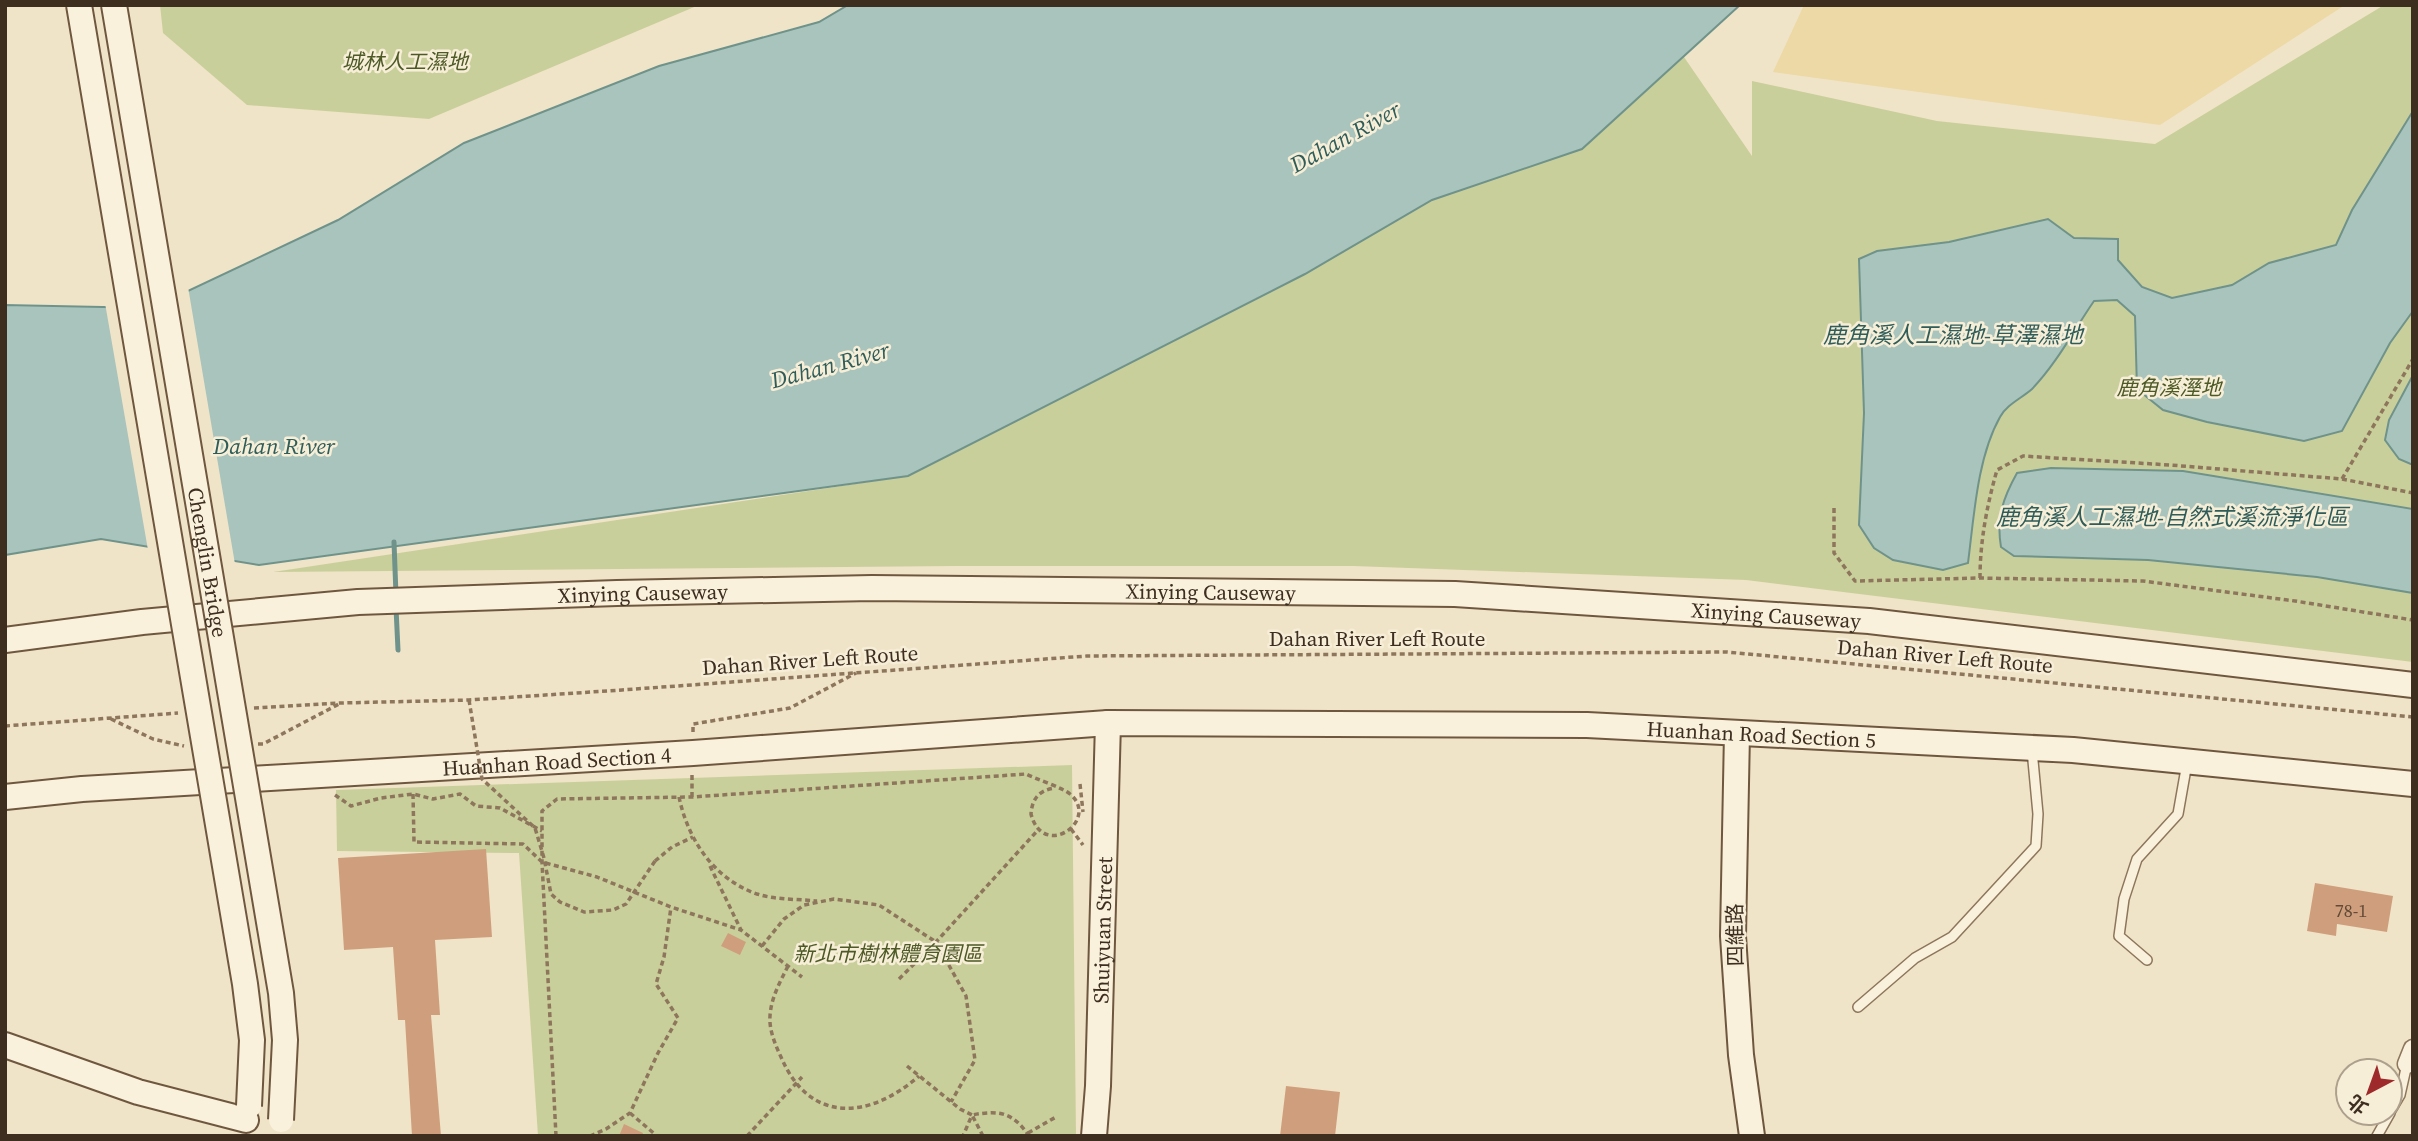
<svg xmlns="http://www.w3.org/2000/svg" width="2418" height="1141" viewBox="0 0 2418 1141" font-family="'Source Serif 4','Noto Sans TC',serif">
<rect width="100%" height="100%" fill="#f0e4c8"/>
<path fill="#c9cf9b" d="M160,5H699L429,119L247,105L163,33Z
M2384,5H2413V662L1746,580L1353,566H957L273,572L908,476L1305,274L1432,200L1582,149L1684,57L1752,156V81L1937,121L2155,144Z
M1072,765L1076,1136H538L519,853L337,851L336,790Z"/>
<path fill="#ecd9a5" d="M1804,5H2345L2160,125L1773,72Z"/>
<path fill="#a9c4bc" stroke="#6f938a" stroke-width="2" d="M848,5H1740L1582,149L1432,200L1305,274L908,476L259,565L101,539L5,555V305L152,308L338,220L464,143L659,66L819,22Z
M2413,111V311L2390,343L2342,431L2304,441L2207,422L2163,410L2137,389L2135,316L2117,300L2094,301C2074,330 2057,363 2032,389C2022,398 2006,405 2000,417C1977,458 1974,517 1968,563L1943,570L1893,560L1874,548L1859,525L1864,413L1859,259L1877,251L1949,242L2048,219L2074,238L2118,239V260L2142,287L2172,298L2232,285L2269,263L2336,245L2352,210Z
M2413,375V465L2399,459L2385,440L2389,420Z
M2051,468L2183,471L2413,509V593L2317,577L2148,560L2014,556L2001,547C1996,518 2003,498 2017,473Z"/>
<path fill="#f0e4c8" d="M188,287L235,564L148,550L105,303L152,304Z"/>
<g fill="none" stroke-linecap="round" stroke-linejoin="round">
<path stroke="#6f938a" stroke-width="5" d="M394,542L396,595
M396,608L398,650"/>
</g>
<path fill="#cf9f7d" d="M486,849L492,937L435,940L440,1015H431L441,1136H412L405,1020H398L393,947L344,950L338,858Z
M2315,883L2393,896L2387,932L2337,924L2336,936L2307,931Z
M728,933L746,942L740,955L721,946Z
M1286,1086L1340,1092L1335,1136H1280Z
M624,1124L643,1133L642,1136H619Z"/>
<g fill="none" stroke-linecap="round" stroke-linejoin="round">
<defs>
<path id="lane" d="M2147,960L2119,936L2124,899L2137,859L2178,814L2187,763
M1858,1007L1915,958L1952,937L2036,846L2038,814L2032,750
M2390,1112L2400,1095L2407,1064
M2377,1136L2390,1113"/>
<path id="street" d="M2407,1064L2413,1049"/>
<g id="secondary">
<path id="s1" d="M5,640L142,622L358,602L617,593L872,588L1455,594L1869,621L2413,685"/>
<path d="M1737,733L1733,936L1741,1055L1752,1136"/>
<path id="s2" d="M5,797L82,789L693,753L1108,723L1587,725L2073,750L2413,784"/>
<path d="M5,1045L138,1092L246,1120"/>
<path id="s3" d="M1094,1136L1098,1086L1108,723"/>
</g>
</defs>
<use href="#lane" stroke="#8d765c" stroke-width="12"/>
<use href="#street" stroke="#8d765c" stroke-width="21"/>
<use href="#secondary" stroke="#6f573f" stroke-width="28"/>
<path stroke="#8d765c" stroke-width="3.5" stroke-dasharray="5 3.5" stroke-linecap="butt" d="M2342,479L2413,359
M1834,508V553L1855,581L1980,578L2143,581L2295,601L2413,620
M1980,578C1980,541 1987,505 1997,470L2023,456L2170,465L2342,479L2413,493
M254,708L340,703L469,700L622,690L1087,656L1727,652L2413,717
M111,719L153,739L184,746
M5,726L178,713
M693,732V724L790,708L856,673
M258,744H263L339,704
M1080,784L1083,812
M413,794L414,842L523,844L542,862L597,877L671,907L741,930
M335,795L351,806L381,798L413,794L433,799L460,794L476,806L500,808L542,831
M679,797C688,840 714,879 757,894C776,900 798,899 817,901
M692,797V775
M1071,829L1083,845
M655,861L672,847L693,837
M710,866L741,930L802,977
M762,946L784,919L804,905L834,899L879,905L936,942L966,996L975,1060L951,1102
M788,966C780,982 771,998 770,1016C769,1030 775,1044 781,1057C810,1125 870,1119 919,1076
M899,979L936,942L1038,830
M907,1066L960,1109L972,1115L963,1136
M630,1113L657,1136
M1028,1133L1056,1117
M556,1136L542,862V811L557,799L692,797L1026,774C1036,779 1063,788 1070,794C1101,820 1043,861 1031,814C1032,799 1039,790 1055,788
M590,1136L606,1129L630,1113L658,1053L678,1018L656,984L664,957L671,907
M747,1136L802,1077
M983,1136L972,1115C999,1110 1013,1112 1029,1136"/>
<use href="#lane" stroke="#faf1dc" stroke-width="9"/>
<use href="#street" stroke="#faf1dc" stroke-width="18"/>
<use href="#secondary" stroke="#faf1dc" stroke-width="24"/>
<defs>
<g id="secondary-bridge">
<path d="M79,5L245,984L252,1040L249,1106"/>
<path id="s4" d="M114,5L281,993L285,1040L281,1120"/>
</g>
</defs>
<use href="#secondary-bridge" stroke="#6f573f" stroke-width="28" stroke-linecap="butt"/>
<path stroke="#8d765c" stroke-width="3.5" stroke-dasharray="5 3.5" stroke-linecap="butt" d="M469,700L482,779L535,828L544,858L551,894L560,902L584,912L613,910L626,904L655,861"/>
<use href="#secondary-bridge" stroke="#faf1dc" stroke-width="24"/>
</g>
<g text-anchor="middle" dominant-baseline="central" stroke-width="5" stroke-linejoin="round" paint-order="stroke">
<g font-size="18" fill="#624a37">
<text x="2351" y="910">78-1</text>
</g>
<g font-size="21" font-style="italic" fill="#4d5a26" stroke="#f7eed8">
<text x="405" y="61">城林人工濕地</text>
<text x="2169" y="387">鹿角溪溼地</text>
<text x="888" y="953">新北市樹林體育園區</text>
</g>
<g font-size="21" fill="#3d2e20" stroke="#f7eed8">
<text stroke="none"><textPath href="#s4" startOffset="565">Chenglin Bridge</textPath></text>
<text stroke="none"><textPath href="#s1" startOffset="1208">Xinying Causeway</textPath></text>
<text stroke="none"><textPath href="#s1" startOffset="640">Xinying Causeway</textPath></text>
<text stroke="none"><textPath href="#s1" startOffset="1774">Xinying Causeway</textPath></text>
<text x="1377" y="638">Dahan River Left Route</text>
<text transform="translate(1945 656) rotate(5)">Dahan River Left Route</text>
<text transform="translate(810 660) rotate(-4)">Dahan River Left Route</text>
<text stroke="none"><textPath href="#s2" startOffset="1759">Huanhan Road Section 5</textPath></text>
<text stroke="none"><textPath href="#s2" startOffset="553">Huanhan Road Section 4</textPath></text>
<text stroke="none"><textPath href="#s3" startOffset="206">Shuiyuan Street</textPath></text>
<text transform="translate(1735 935) rotate(-91)">四維路</text>
</g>
<g font-size="23" font-style="italic" fill="#2f5d5a" stroke="#f7eed8">
<text transform="translate(1345 137) rotate(-29)">Dahan River</text>
<text x="1953" y="335">鹿角溪人工濕地-草澤濕地</text>
<text transform="translate(830 365) rotate(-15)">Dahan River</text>
<text x="274" y="446">Dahan River</text>
<text x="2172" y="517">鹿角溪人工濕地-自然式溪流淨化區</text>
</g>
</g>
<rect width="2418" height="1141" fill="none" stroke="#3d2e20" stroke-width="14"/>
<g transform="translate(2369 1092) rotate(221)"><circle r="33" fill="#f7eed8" stroke="#ada18e" stroke-width="2"/>
<path d="M0-5L12 26L0 18L-12 26Z" fill="#9e2a2b"/>
<text y="-10" font-size="19" font-weight="bold" text-anchor="middle" fill="#3d2e20">北</text>
</g>
</svg>
